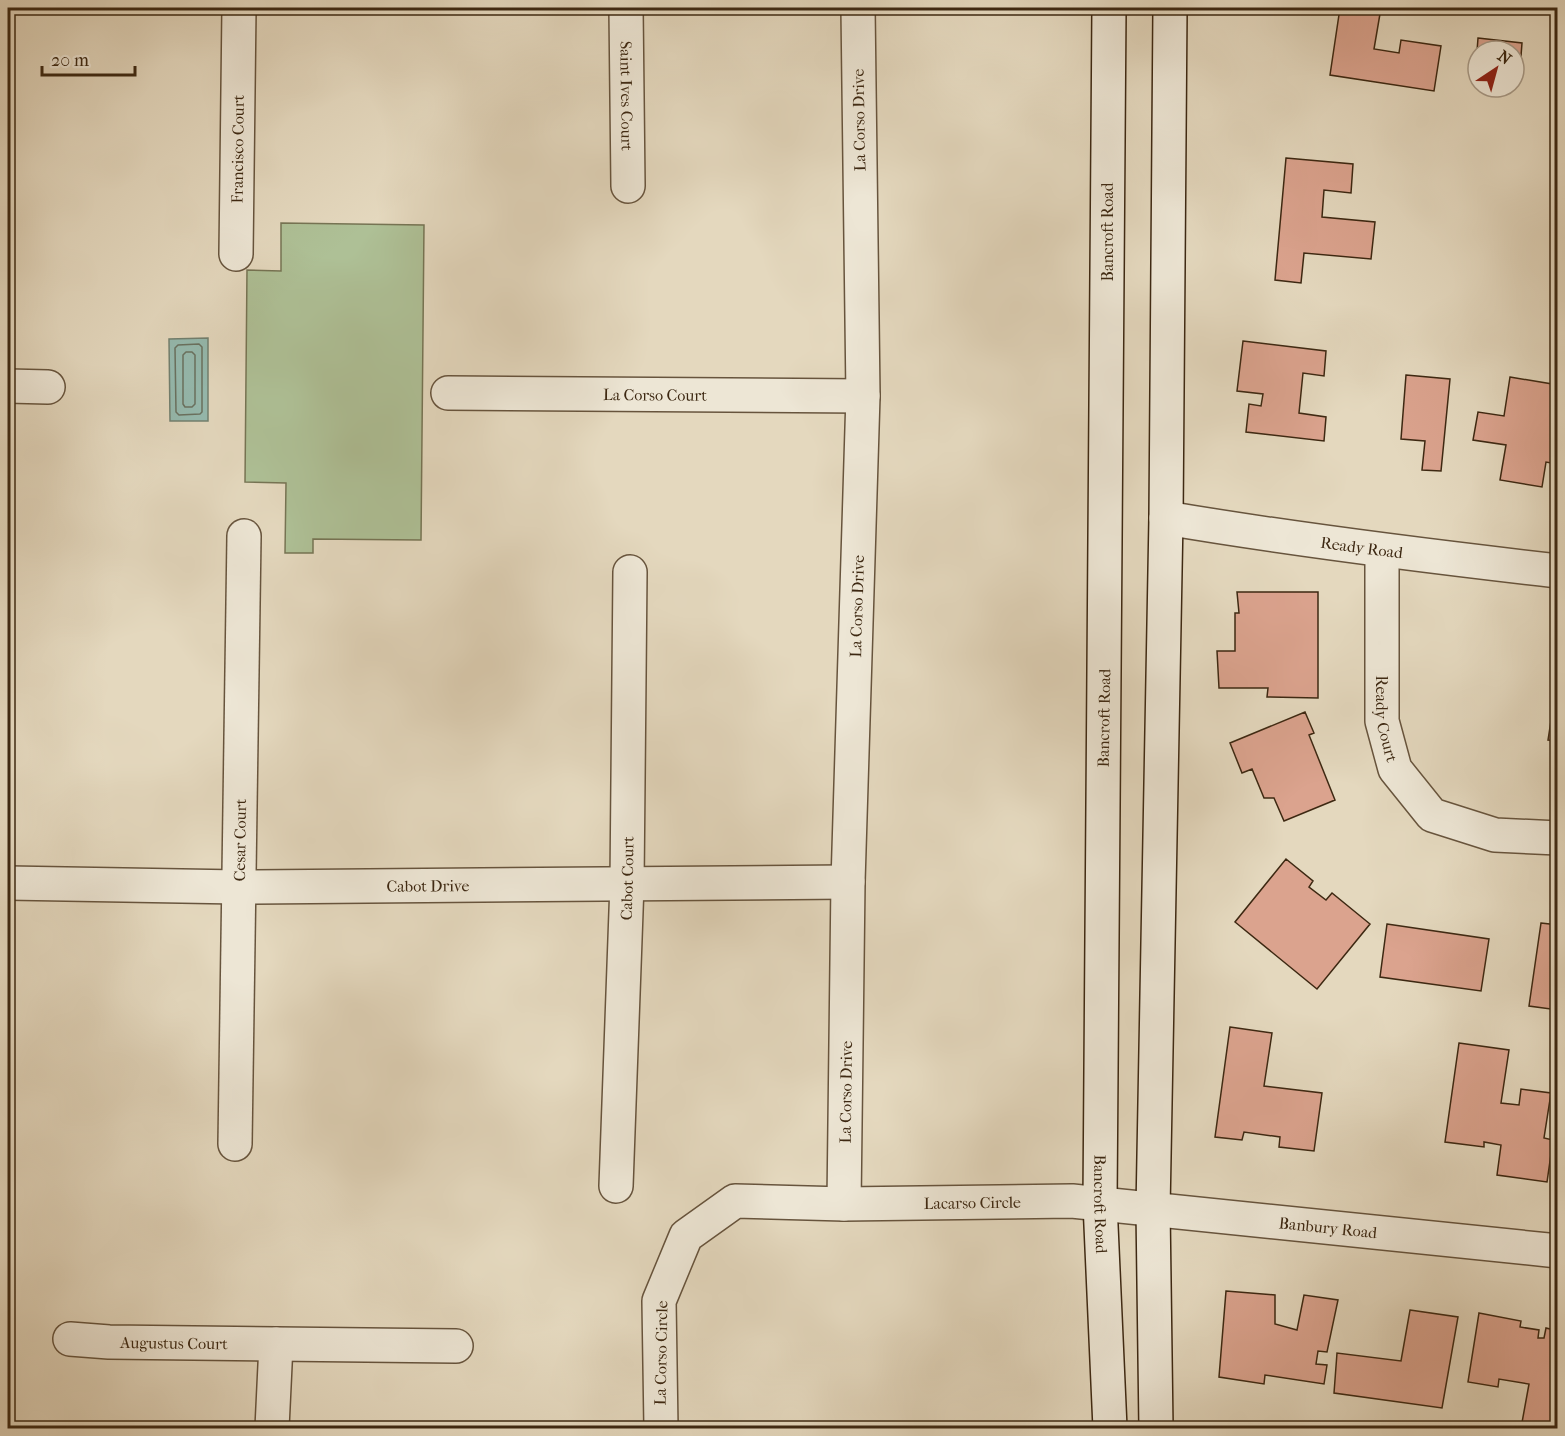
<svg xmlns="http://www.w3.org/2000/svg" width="1565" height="1436" viewBox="0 0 1565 1436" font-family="'IM FELL French Canon',serif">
<rect width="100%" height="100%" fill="#e4d8be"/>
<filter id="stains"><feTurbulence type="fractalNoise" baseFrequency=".00333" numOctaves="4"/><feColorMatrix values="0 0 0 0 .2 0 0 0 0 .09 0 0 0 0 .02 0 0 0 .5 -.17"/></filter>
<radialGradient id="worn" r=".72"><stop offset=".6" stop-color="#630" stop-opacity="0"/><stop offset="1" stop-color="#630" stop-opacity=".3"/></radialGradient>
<path fill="#aec096" stroke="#767454" stroke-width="1.5" d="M281,223L424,225L421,540L313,539V553H285L286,483L245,482L247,270L281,271Z"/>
<path fill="#95baaf" stroke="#728070" stroke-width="1.5" d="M208,338V421H170L169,339Z"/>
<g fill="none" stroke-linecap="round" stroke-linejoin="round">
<path stroke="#697160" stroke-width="1.5" d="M178,345L199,344L202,347V412L200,414L179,415L176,412L175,348Z
M186,352H192L195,355V404L192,407H185L183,404V355Z"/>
</g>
<path fill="#dba38e" stroke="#3d2812" stroke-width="1.5" d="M1340,8H1381L1374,49L1399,53L1401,40L1441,46L1434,91L1330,75Z
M1478,38L1522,43L1519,82H1514V51H1478V79L1475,78Z
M1286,158L1353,164L1351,193L1324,190L1322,217L1375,222L1371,259L1304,253L1301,283L1275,280Z
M1243,341L1326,351L1324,376L1303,373L1299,413L1326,417L1324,441L1246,432L1249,404L1261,406L1263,394L1237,391Z
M1406,375L1450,379L1441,471L1422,470L1425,441L1401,439Z
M1510,377L1558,385V464L1546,462L1542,487L1500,480L1506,445L1473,440L1478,412L1504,416Z
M1237,592H1318V698L1267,697L1268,688H1219L1217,651H1235V613H1239Z
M1558,676V741L1548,740Z
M1305,712L1314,733L1309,735L1335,800L1284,821L1274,798H1264L1252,769L1242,773L1230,743Z
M1286,859L1313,881L1309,887L1326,900L1332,893L1370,924L1317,989L1235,922Z
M1541,923L1558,925V1010L1529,1006Z
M1387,924L1489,939L1481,991L1380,977Z
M1230,1027L1272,1033L1264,1086L1322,1093L1314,1151L1279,1147L1280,1137L1244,1132L1242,1140L1215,1137Z
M1459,1043L1509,1050L1501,1103L1519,1105L1521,1089L1551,1093L1544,1138L1553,1140L1547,1182L1497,1175L1501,1145L1484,1142V1147L1445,1142Z
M1226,1291L1275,1295V1324L1297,1330L1304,1295L1338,1300L1327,1352L1318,1351L1316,1364L1327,1365L1324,1384L1265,1375L1264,1384L1219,1377Z
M1410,1310L1458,1317L1442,1408L1334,1393L1337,1353L1401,1361Z
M1479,1313L1521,1321L1520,1327L1539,1330L1538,1338H1544L1546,1328L1558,1331V1428H1521L1529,1384L1499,1379L1498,1387L1468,1382Z"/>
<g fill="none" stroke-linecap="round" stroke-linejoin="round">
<defs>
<g id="minor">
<path id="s1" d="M626,8L628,186"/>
<path id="s2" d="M236,254L239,8"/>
<path d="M8,386L48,387"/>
<path id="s3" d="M448,393L863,396"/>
<path id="s4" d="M1166,518C1296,540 1426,556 1558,571"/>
<path id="s5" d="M1382,551V721L1395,769L1432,815L1495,835L1558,838"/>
<path id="s6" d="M8,883L239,887L848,882"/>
<path id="s7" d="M235,1144L244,536"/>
<path id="s8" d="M616,1186L627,884L630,572"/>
<path id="s9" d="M844,1204L848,882L863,396L858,8"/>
<path id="s10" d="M70,1339L109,1342L456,1346"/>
<path d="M272,1428L276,1344"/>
<path id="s11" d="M661,1428L659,1301L686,1236L735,1201L844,1204L1072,1201L1558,1251"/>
</g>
<g id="secondary">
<path id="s12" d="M1109,8L1100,1203L1110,1428"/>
<path d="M1156,1428L1153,1209L1166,518L1170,8"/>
</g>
</defs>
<use href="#minor" stroke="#67543d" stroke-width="36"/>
<use href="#secondary" stroke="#3d2812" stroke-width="36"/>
<use href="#minor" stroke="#ede6d5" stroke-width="33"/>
<use href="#secondary" stroke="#ede6d5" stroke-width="33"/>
</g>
<g text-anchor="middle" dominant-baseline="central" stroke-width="4.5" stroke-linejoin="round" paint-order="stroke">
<g font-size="16" fill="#3d2812" stroke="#ede6d5">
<text stroke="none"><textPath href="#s1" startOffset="88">Saint Ives Court</textPath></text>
<text transform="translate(859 120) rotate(-91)">La Corso Drive</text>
<text stroke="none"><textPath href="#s2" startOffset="105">Francisco Court</textPath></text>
<text transform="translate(1107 232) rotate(-90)">Bancroft Road</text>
<text stroke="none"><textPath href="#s3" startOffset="207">La Corso Court</textPath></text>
<text stroke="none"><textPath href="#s4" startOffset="198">Ready Road</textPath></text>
<text stroke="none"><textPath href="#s9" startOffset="598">La Corso Drive</textPath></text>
<text transform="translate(1104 718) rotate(-89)">Bancroft Road</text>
<text stroke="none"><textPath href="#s5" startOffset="168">Ready Court</textPath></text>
<text stroke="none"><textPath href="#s7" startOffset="304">Cesar Court</textPath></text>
<text stroke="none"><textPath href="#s8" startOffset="308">Cabot Court</textPath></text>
<text stroke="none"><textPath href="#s6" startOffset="420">Cabot Drive</textPath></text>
<text stroke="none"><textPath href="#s9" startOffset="112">La Corso Drive</textPath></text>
<text stroke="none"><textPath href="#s11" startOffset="495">Lacarso Circle</textPath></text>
<text stroke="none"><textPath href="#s12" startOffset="1196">Bancroft Road</textPath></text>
<text stroke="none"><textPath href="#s11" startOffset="852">Banbury Road</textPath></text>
<text stroke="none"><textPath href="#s10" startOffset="104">Augustus Court</textPath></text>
<text transform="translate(661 1353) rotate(-89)">La Corso Circle</text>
</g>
</g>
<rect width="1565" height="1436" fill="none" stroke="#e4d8be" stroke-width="30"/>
<rect x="9" y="9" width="1547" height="1418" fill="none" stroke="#3d2812" stroke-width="3"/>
<rect x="15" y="15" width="1535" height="1406" fill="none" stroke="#3d2812" stroke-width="1.5"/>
<g transform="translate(1496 69) rotate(36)"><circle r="28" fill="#ede6d5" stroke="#a79a87" stroke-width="1.5"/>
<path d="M0-4.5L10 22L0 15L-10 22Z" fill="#8f2418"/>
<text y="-9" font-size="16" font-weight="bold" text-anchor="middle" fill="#3d2812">N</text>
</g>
<path d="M42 66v9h93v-9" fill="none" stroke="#3d2812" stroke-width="3"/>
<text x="51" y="66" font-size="18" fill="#3d2812" stroke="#ede6d5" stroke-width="4.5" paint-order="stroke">20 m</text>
<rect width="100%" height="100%" filter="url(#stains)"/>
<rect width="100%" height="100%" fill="url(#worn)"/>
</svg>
